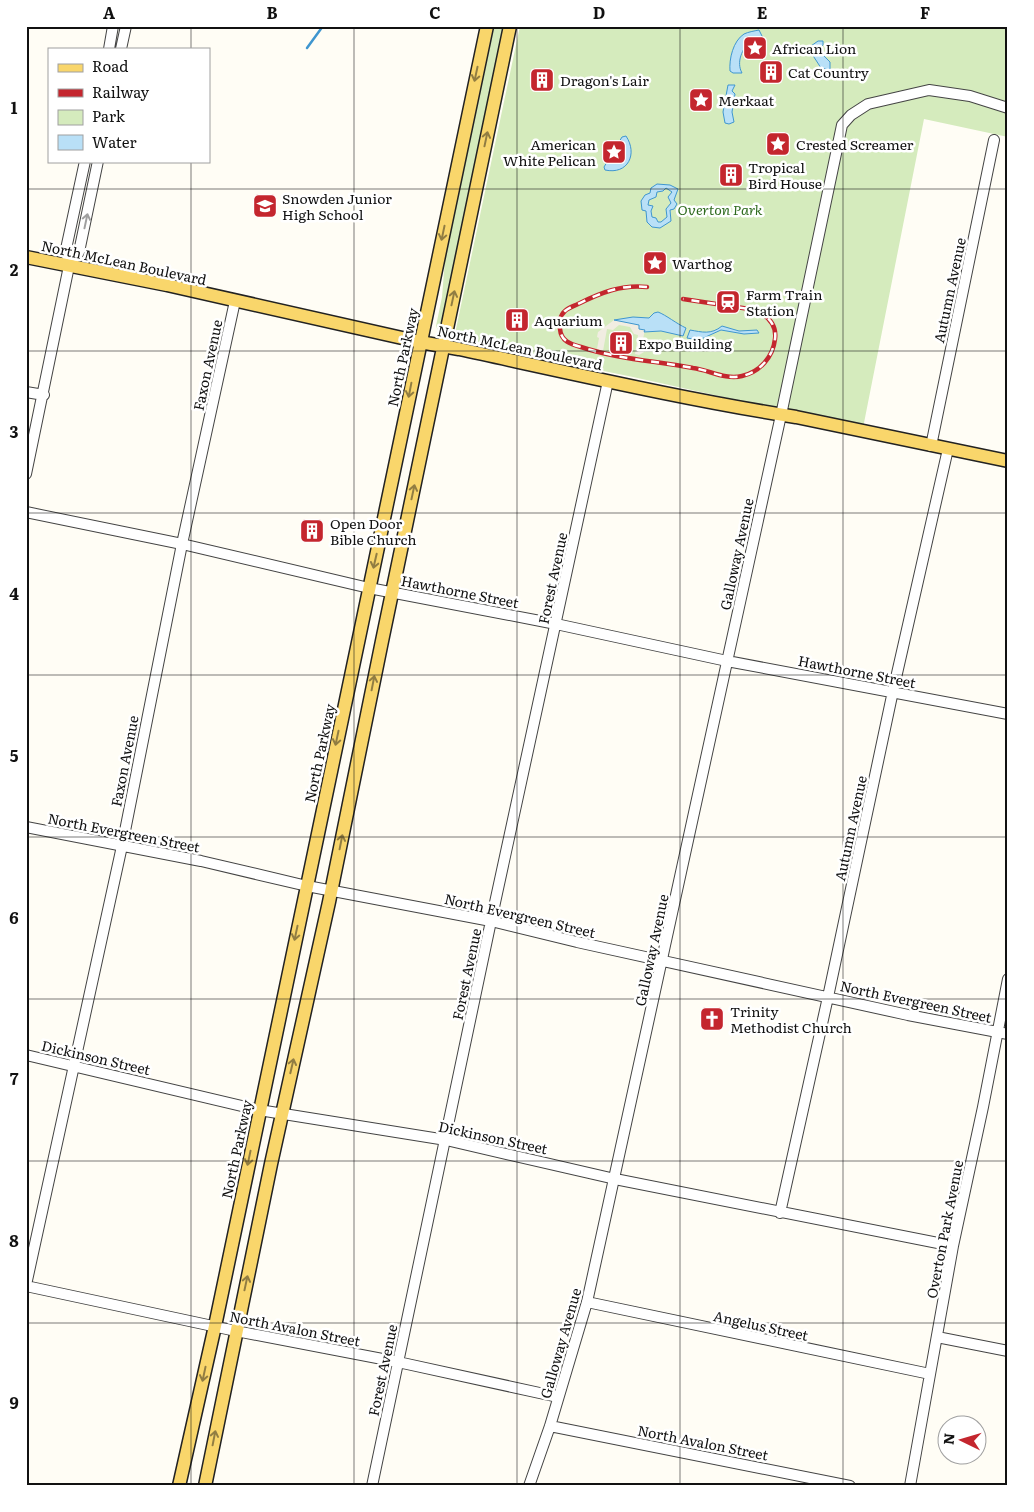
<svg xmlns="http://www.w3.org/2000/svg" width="1034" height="1512" viewBox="0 0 1034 1512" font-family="Literata,serif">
<rect width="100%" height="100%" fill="#fffdf5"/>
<path fill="#d5ebbd" d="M494,26H505L441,331H438L436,326L442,297L445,260Z
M520,26H1008V137L924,119L863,428L633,377L476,345C466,343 457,341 456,329Z"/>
<path fill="#f1ede2" d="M614,320L639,325L645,330L643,339L645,345L644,352L639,355L635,354L638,335L634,334L630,327L619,325L613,330L607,329L603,351L597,349L599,338L597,337L598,332Z"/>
<path fill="#b9e0f7" stroke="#3f96cf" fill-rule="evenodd" d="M759,30L763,38L751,40C742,49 736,62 742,73H733L730,71C729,59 733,41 744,34C748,32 754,31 759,30Z
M818,41H823V45L821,47L824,56L830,62V70L821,68L812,54L811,46Z
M728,85H735L732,91L735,94L732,112L734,122L729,124L725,123L723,112Z
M626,136C638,154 628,175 605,170L604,167L622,137Z
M657,184L670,185L678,189L674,200L677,204L674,209L670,210L671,221L660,228L652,227L647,222L646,211L642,210L641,201L645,195L650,193L651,188ZM666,188L672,192L668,197L671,203L666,209L667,217L661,222H658L656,218L652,217L651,211L653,206L648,205L649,200L656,197L657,192L663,191Z
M658,312C666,315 677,324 686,328L683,336L661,331L644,332L645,330L639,329V325L614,320L633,317L649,318L654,313Z
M722,326L739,331L757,330L759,333L744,334L721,330L699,340L687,338L690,330C702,332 711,335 722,326Z"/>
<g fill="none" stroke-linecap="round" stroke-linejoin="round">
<path stroke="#3f96cf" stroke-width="2.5" d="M307,48L323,26"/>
<defs>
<path id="minor" d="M109,49L113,26
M121,49L126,26
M69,266L66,249L85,161
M26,392L44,395
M931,446L994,140
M26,474L69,266L79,252L98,161
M26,512L182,544L369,588L556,624L727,661L1008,714
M26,827L201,861L307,886L491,921L577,942L908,1015L1008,1034
M26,1055L259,1110L446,1140L615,1179L953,1246
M780,1213L828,997L893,691L948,449
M26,1285L122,846L182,544L235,301
M26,1286L236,1331L398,1362L558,1397
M587,1302L930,1374
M937,1337L1008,1351
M550,1426L850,1486
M372,1486L491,921L608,381
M529,1486L550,1426L587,1302L781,415L842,125L851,115L868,104L929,90L970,96L1008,108
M910,1486L953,1246L983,1107L1008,979"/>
<path id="major" d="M26,257L167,285L420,342L459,349C571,373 682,399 796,417L1008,461
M179,1486L215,1326L487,26
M205,1486L271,1164L329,902L382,641L510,26"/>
</defs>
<use href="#minor" stroke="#444" stroke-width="12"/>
<use href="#major" stroke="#222" stroke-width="15"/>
<use href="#minor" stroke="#fff" stroke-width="10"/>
<use href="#major" stroke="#f9d66b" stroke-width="12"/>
<defs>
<path id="rail" d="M647,287C622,284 600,293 578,304C574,306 568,308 565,311C560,315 559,323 560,329C561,341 570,344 581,347C617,359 656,361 693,368C709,370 725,380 742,376C760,372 773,357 775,339C777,325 768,316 756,310L683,299"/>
</defs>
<use href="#rail" stroke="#c4262e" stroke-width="4.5"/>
<use href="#rail" stroke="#fff" stroke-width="2.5" stroke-dasharray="8" stroke-linecap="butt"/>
</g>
<defs><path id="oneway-shaft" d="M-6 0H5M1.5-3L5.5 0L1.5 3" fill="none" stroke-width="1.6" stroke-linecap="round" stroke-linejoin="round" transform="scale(1.25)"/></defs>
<g stroke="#917d42">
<use href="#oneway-shaft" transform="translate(476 74) rotate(102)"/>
<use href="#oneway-shaft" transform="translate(486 139) rotate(-78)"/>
<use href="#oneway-shaft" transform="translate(443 233) rotate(102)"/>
<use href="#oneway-shaft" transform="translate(453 298) rotate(-78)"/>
<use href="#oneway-shaft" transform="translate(410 390) rotate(101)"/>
<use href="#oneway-shaft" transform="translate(413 492) rotate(-78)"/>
<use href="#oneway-shaft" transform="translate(375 561) rotate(103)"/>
<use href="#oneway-shaft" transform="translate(373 683) rotate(-79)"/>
<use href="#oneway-shaft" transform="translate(337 738) rotate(102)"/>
<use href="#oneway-shaft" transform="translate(341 842) rotate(-79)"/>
<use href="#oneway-shaft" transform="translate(296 933) rotate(102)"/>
<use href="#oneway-shaft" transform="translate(292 1066) rotate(-77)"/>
<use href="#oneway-shaft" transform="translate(249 1158) rotate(102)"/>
<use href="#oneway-shaft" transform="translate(246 1283) rotate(-78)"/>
<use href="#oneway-shaft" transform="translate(204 1374) rotate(102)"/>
<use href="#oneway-shaft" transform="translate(214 1438) rotate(-79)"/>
</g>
<use stroke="#a0a0a0" href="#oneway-shaft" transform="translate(86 221) rotate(-78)"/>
<path fill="none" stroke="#111" stroke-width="1" stroke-opacity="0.55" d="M191,26V49M354,26V1486M517,26V1486M680,26V1486M843,26V1486M191,161V1486M26,189H1008M26,351H1008M26,513H1008M26,675H1008M26,837H1008M26,999H1008M26,1161H1008M26,1323H1008"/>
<defs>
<symbol id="sight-square" viewBox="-11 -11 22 22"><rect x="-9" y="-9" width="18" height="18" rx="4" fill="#c4262e" stroke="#fff"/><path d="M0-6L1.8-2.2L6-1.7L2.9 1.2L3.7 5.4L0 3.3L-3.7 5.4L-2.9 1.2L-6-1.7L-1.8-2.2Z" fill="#fff"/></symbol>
<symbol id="building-square" viewBox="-11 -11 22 22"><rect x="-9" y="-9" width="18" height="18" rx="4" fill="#c4262e" stroke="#fff"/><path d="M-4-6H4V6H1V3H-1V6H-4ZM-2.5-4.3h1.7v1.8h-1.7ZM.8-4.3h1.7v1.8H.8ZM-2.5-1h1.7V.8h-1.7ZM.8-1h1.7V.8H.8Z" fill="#fff"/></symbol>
<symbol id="school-square" viewBox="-11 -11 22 22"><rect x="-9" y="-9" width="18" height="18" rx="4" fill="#c4262e" stroke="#fff"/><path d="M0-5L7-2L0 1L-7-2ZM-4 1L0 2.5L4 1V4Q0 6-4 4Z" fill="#fff"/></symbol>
<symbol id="station-square" viewBox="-11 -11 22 22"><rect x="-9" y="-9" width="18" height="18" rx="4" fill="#c4262e" stroke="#fff"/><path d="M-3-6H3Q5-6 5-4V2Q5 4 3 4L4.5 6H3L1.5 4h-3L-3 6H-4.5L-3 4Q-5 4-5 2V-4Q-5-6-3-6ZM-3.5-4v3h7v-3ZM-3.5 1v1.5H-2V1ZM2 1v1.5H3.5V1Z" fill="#fff"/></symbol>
<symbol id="church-square" viewBox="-11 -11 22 22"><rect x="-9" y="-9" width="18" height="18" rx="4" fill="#c4262e" stroke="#fff"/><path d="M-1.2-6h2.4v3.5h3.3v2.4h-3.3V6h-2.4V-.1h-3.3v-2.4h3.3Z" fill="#fff"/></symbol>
</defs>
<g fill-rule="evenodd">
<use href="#sight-square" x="741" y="34" width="28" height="28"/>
<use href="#building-square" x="757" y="58" width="28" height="28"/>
<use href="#building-square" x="528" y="66" width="28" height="28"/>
<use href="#sight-square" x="687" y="86" width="28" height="28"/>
<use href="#sight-square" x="764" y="130" width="28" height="28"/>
<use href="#sight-square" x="600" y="138" width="28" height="28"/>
<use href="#building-square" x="717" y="161" width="28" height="28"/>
<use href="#school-square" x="251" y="192" width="28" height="28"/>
<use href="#sight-square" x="641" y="249" width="28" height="28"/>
<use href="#station-square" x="714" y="288" width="28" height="28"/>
<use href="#building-square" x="503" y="306" width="28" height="28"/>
<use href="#building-square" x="607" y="329" width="28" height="28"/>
<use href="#building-square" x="298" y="517" width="28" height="28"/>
<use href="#church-square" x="698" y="1005" width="28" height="28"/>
</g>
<g text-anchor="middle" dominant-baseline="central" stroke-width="5" stroke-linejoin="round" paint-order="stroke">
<g font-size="14" fill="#111" stroke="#fff" text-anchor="start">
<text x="772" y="48">African Lion</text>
<text x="788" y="72">Cat Country</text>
<text x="560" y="80">Dragon's Lair</text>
<text x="718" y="100">Merkaat</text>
<text x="596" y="144" text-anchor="end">American<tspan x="596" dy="16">White Pelican</tspan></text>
<text x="796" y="144">Crested Screamer</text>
<text x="748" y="167">Tropical<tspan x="748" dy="16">Bird House</tspan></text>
<text x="282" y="198">Snowden Junior<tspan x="282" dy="16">High School</tspan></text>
<text x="672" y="263">Warthog</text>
<text x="746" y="294">Farm Train<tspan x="746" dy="16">Station</tspan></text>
<text x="534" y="320">Aquarium</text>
<text x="638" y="343">Expo Building</text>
<text x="330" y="523">Open Door<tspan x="330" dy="16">Bible Church</tspan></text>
<text x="730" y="1011">Trinity<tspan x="730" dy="16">Methodist Church</tspan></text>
</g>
<g font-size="14" font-style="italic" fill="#2f6b1f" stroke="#fff">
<text x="720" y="209">Overton Park</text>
</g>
<g font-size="14" fill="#111" stroke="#fff">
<text transform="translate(124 262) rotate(12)">North McLean Boulevard</text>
<text transform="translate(949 290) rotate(-78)">Autumn Avenue</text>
<text transform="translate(520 347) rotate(12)">North McLean Boulevard</text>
<text transform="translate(402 357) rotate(-78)">North Parkway</text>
<text transform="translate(207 365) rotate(-78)">Faxon Avenue</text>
<text transform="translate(736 554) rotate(-78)">Galloway Avenue</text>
<text transform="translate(552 578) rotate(-78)">Forest Avenue</text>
<text transform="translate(460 591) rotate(11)">Hawthorne Street</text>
<text transform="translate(857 671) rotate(11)">Hawthorne Street</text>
<text transform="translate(319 753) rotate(-78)">North Parkway</text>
<text transform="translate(124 761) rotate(-79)">Faxon Avenue</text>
<text transform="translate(850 828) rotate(-78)">Autumn Avenue</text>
<text transform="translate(124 832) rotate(11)">North Evergreen Street</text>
<text transform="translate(520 915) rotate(13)">North Evergreen Street</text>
<text transform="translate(651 950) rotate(-78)">Galloway Avenue</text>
<text transform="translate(466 974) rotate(-78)">Forest Avenue</text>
<text transform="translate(916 1001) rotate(12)">North Evergreen Street</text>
<text transform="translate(96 1057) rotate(13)">Dickinson Street</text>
<text transform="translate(493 1137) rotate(12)">Dickinson Street</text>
<text transform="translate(236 1149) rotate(-78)">North Parkway</text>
<text transform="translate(944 1229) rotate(-79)">Overton Park Avenue</text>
<text transform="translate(761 1325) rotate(12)">Angelus Street</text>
<text transform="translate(295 1328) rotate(11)">North Avalon Street</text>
<text transform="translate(560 1343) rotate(-74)">Galloway Avenue</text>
<text transform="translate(382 1370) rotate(-78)">Forest Avenue</text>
<text transform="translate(703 1442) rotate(11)">North Avalon Street</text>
</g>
</g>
<rect width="1034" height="1512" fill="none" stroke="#ffffff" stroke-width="55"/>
<rect x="48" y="48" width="162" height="115" fill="#ffffff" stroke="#a0a0a0"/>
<rect x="58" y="64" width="25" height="8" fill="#f9d66b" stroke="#a0a0a0"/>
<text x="92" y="72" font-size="15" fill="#111111">Road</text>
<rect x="58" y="89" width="25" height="8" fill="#c4262e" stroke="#a0a0a0"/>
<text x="92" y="98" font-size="15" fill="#111111">Railway</text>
<rect x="58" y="110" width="25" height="15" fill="#d5ebbd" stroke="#a0a0a0"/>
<text x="92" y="122" font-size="15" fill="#111111">Park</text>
<rect x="58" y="135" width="25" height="15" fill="#b9e0f7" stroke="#a0a0a0"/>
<text x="92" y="148" font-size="15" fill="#111111">Water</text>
<g transform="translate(962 1440) rotate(275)"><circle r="24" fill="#ffffff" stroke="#a0a0a0"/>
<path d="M0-4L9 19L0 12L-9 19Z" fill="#c4262e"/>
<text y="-8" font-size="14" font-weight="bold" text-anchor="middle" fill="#111111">N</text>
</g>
<rect x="28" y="28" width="978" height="1456" fill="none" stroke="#111" stroke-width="2"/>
<g font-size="16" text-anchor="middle" font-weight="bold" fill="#111">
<text x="109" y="19">A</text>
<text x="272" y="19">B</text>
<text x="435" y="19">C</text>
<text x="599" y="19">D</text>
<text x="762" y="19">E</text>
<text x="925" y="19">F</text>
<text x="14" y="114">1</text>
<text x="14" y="276">2</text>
<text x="14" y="438">3</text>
<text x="14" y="600">4</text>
<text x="14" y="762">5</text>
<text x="14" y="924">6</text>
<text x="14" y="1085">7</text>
<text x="14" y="1247">8</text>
<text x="14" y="1409">9</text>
</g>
</svg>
